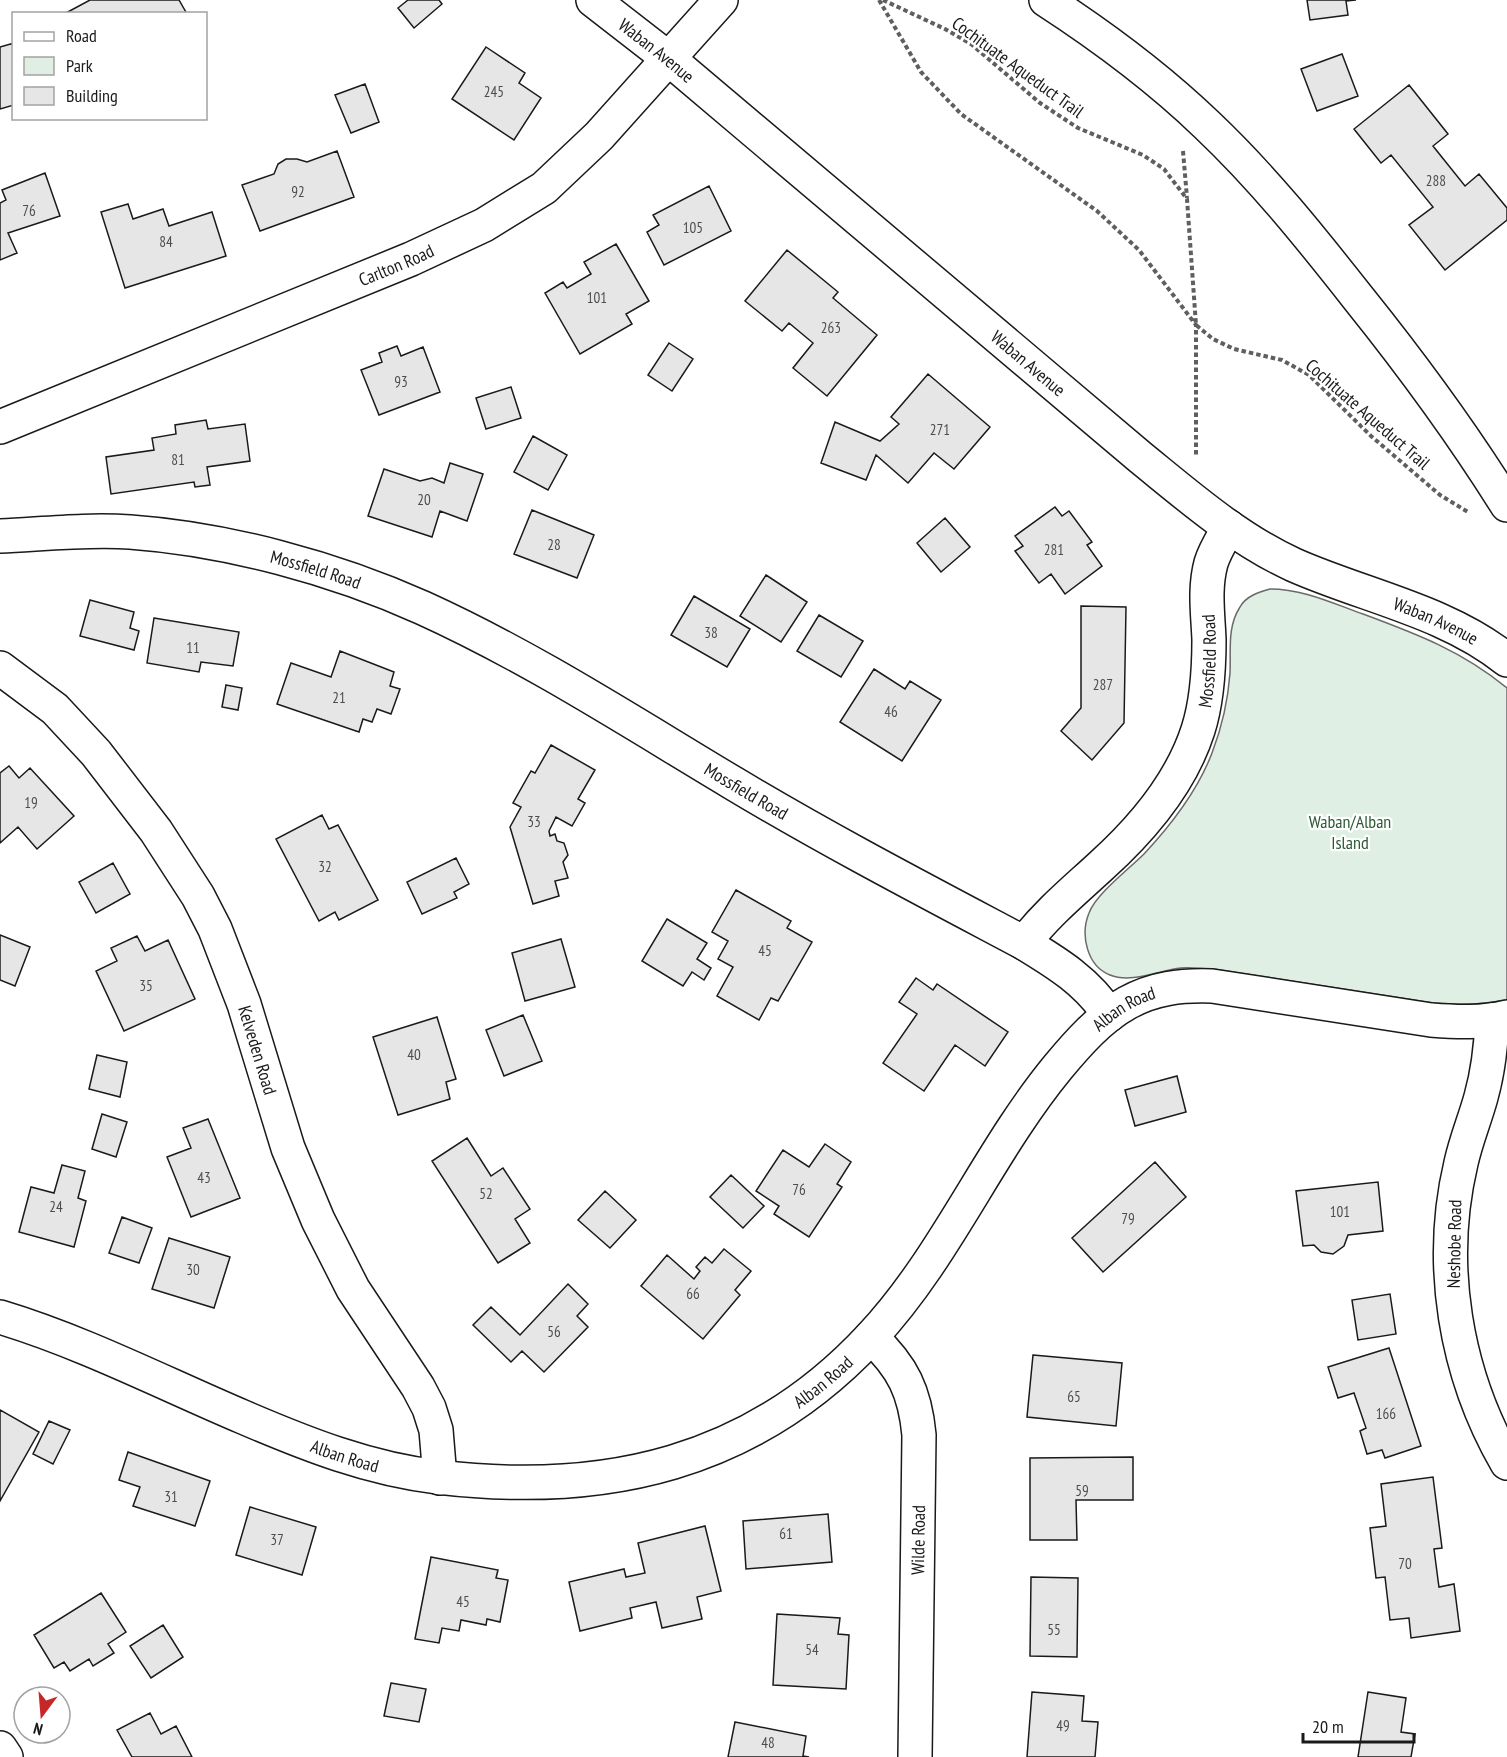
<svg xmlns="http://www.w3.org/2000/svg" width="1507" height="1757" viewBox="0 0 1507 1757" font-family="'PT Sans Narrow',sans-serif">
<rect width="100%" height="100%" fill="#fff"/>
<path fill="#e0efe3" stroke="#6a6a6a" stroke-width="1.5" d="M1270,589C1303,589 1332,603 1363,614C1417,634 1462,651 1507,688V1000C1482,1005 1458,1005 1433,1003L1213,969C1203,969 1192,967 1181,968C1159,970 1132,984 1110,975C1087,966 1080,935 1089,913C1096,894 1129,869 1144,854C1172,824 1198,790 1212,753C1222,727 1228,701 1230,673C1231,650 1227,627 1240,607C1246,596 1259,592 1270,589Z"/>
<path fill="#e6e6e6" stroke="#1a1a1a" stroke-width="1.5" d="M90,0H179L187,14H64Z
M408,0H439L442,4L414,28L398,8Z
M1307,0H1356L1346,1L1348,15L1310,20Z
M14,43V105L0,109V47Z
M486,47L525,73L519,83L541,98L514,140L452,99Z
M1342,54L1358,96L1317,111L1301,69Z
M365,84L379,122L351,133L335,95Z
M1409,85L1448,134L1433,146L1465,186L1479,174L1507,208V220L1445,270L1409,225L1433,207L1391,155L1381,163L1354,129Z
M337,151L354,197L260,231L242,185L274,174L278,164L286,159H297L307,162Z
M45,173L60,216L8,233L17,253L0,260V203L6,200L2,190Z
M709,186L731,231L664,265L647,232L659,225L653,215Z
M128,204L133,219L163,209L169,226L212,212L226,256L125,288L101,212Z
M616,244L649,301L626,314L632,324L580,354L545,293L563,282L567,288L591,274L584,262Z
M787,250L838,292L833,298L877,335L827,396L793,368L813,343L789,323L782,331L745,301Z
M669,343L693,359L672,391L648,375Z
M397,346L401,356L423,347L440,392L379,415L361,370L382,362L379,353Z
M928,374L990,427L954,469L934,453L908,483L876,455L866,480L821,463L835,422L880,441L899,424L891,417Z
M511,387L521,418L486,429L476,398Z
M206,420L208,429L245,424L250,461L207,467L210,485L195,487L194,482L111,494L106,457L154,450L152,438L176,434L175,425Z
M533,436L567,455L548,490L514,472Z
M450,463L483,474L467,521L440,511L432,537L368,516L384,469L420,481L432,478L444,483Z
M1055,507L1062,516L1069,511L1092,542L1087,545L1102,566L1065,594L1051,574L1039,583L1015,551L1023,546L1015,536Z
M532,510L594,535L577,578L514,554Z
M945,518L970,547L941,572L917,543Z
M766,575L807,602L781,642L740,616Z
M694,596L750,629L727,667L671,635Z
M90,600L134,612L130,628L139,631L134,650L80,636Z
M1081,606L1126,607L1124,723L1092,760L1061,731L1081,708Z
M819,615L863,641L841,677L797,651Z
M154,618L239,632L233,666L201,662L199,672L147,663Z
M340,651L394,672L390,686L400,689L391,714L377,709L372,722L363,719L359,732L277,704L291,663L331,677Z
M874,669L905,689L910,681L941,700L902,761L840,722Z
M226,685L242,688L238,710L222,707Z
M551,745L595,770L578,799L585,803L572,826L556,817L549,831L550,836L555,834L557,841L564,843L568,855L563,862L568,878L555,881L559,896L533,904L510,827L521,807L513,803L531,771L535,773Z
M9,766L19,778L30,768L74,816L37,849L18,827L0,843V773Z
M322,815L329,829L338,825L378,900L339,920L335,912L319,921L276,839Z
M456,858L469,884L454,892L457,898L422,914L407,882Z
M113,863L130,894L96,913L79,882Z
M736,890L791,921L787,928L812,942L778,1001L771,998L759,1020L717,996L733,967L718,959L728,941L712,932Z
M667,919L707,943L697,959L711,968L704,980L692,972L683,986L642,961Z
M0,935L30,947L15,986L0,980Z
M137,936L145,951L168,940L195,999L124,1031L96,971L117,961L111,948Z
M561,939L575,987L525,1001L512,953Z
M916,978L933,990L937,984L1008,1032L985,1066L955,1045L924,1091L883,1063L917,1014L899,1002Z
M523,1015L542,1061L504,1076L486,1030Z
M437,1017L456,1079L446,1082L450,1099L398,1115L373,1037Z
M97,1055L127,1062L120,1097L89,1089Z
M1177,1076L1186,1112L1135,1126L1125,1090Z
M102,1114L127,1122L116,1157L92,1149Z
M208,1119L240,1198L191,1217L167,1157L191,1148L183,1128Z
M467,1138L491,1176L503,1168L530,1209L515,1219L530,1243L498,1263L432,1161Z
M825,1144L851,1162L837,1184L842,1187L809,1237L774,1214L779,1206L756,1191L783,1150L809,1167Z
M1155,1162L1186,1197L1103,1272L1072,1238Z
M62,1165L85,1171L78,1198L86,1201L74,1247L19,1232L31,1187L54,1193Z
M731,1175L764,1206L743,1228L710,1197Z
M1378,1182L1383,1231L1348,1235L1344,1246L1333,1254L1321,1252L1314,1245L1303,1246L1296,1191Z
M605,1191L636,1220L610,1248L578,1220Z
M122,1217L152,1228L139,1263L109,1253Z
M169,1238L230,1257L214,1308L152,1289Z
M724,1249L751,1271L735,1290L740,1295L703,1339L641,1286L667,1255L694,1279L700,1271L696,1267L705,1257L712,1263Z
M568,1284L588,1304L577,1316L588,1327L544,1372L522,1351L511,1362L473,1325L491,1307L520,1335Z
M1390,1294L1396,1334L1358,1340L1352,1300Z
M1389,1348L1421,1446L1385,1458L1382,1450L1367,1454L1360,1431L1366,1428L1354,1393L1338,1398L1328,1367Z
M1033,1355L1122,1363L1116,1426L1027,1417Z
M0,1410L39,1432L0,1501Z
M49,1421L70,1430L53,1464L33,1454Z
M128,1452L210,1481L195,1526L133,1506L140,1487L119,1480Z
M1133,1457V1500H1076L1077,1540H1030V1458Z
M1433,1477L1442,1548L1434,1549L1438,1580L1439,1587L1454,1584L1460,1631L1411,1638L1409,1618L1390,1620L1385,1577L1376,1578L1370,1528L1386,1526L1381,1484Z
M250,1507L316,1527L302,1575L236,1555Z
M828,1514L832,1562L746,1569L743,1521Z
M705,1526L721,1591L697,1597L702,1619L662,1628L656,1602L630,1608L632,1618L580,1631L569,1582L624,1569L626,1577L645,1573L638,1543Z
M431,1557L498,1570L496,1578L508,1580L500,1622L487,1619L486,1625L461,1620L459,1631L442,1628L439,1643L415,1639Z
M1031,1577L1078,1578L1077,1657L1030,1656Z
M101,1593L126,1632L108,1644L114,1653L93,1666L89,1659L70,1671L64,1662L54,1668L34,1635Z
M777,1614L840,1618L838,1634L849,1635L846,1689L773,1685Z
M163,1625L183,1657L151,1678L130,1646Z
M391,1683L426,1689L419,1722L384,1716Z
M1032,1692L1084,1696L1082,1721L1098,1722L1095,1757H1027Z
M1368,1692L1406,1698L1401,1732L1415,1734L1411,1757H1358Z
M150,1713L161,1734L176,1726L192,1757H132L117,1730Z
M735,1722L806,1736L803,1756L809,1757H728Z"/>
<g fill="none" stroke-linecap="round" stroke-linejoin="round">
<defs>
<g id="minor">
<path id="s1" d="M593,0L669,59L1140,457C1188,496 1237,539 1294,565C1364,596 1446,611 1507,660"/>
<path d="M1046,0C1103,37 1158,78 1207,125C1263,178 1311,238 1359,299C1412,365 1462,433 1507,505"/>
<path id="s2" d="M0,427L411,259L484,225L544,188L599,136L721,0"/>
<path id="s3" d="M0,536C43,534 87,529 130,532C227,539 334,568 423,608C531,657 631,722 733,783C828,840 926,891 1024,943C1057,963 1088,982 1109,1015"/>
<path id="s4" d="M0,668L55,709L96,753L156,831L198,896L215,929L244,1004L288,1148L318,1220L353,1289L418,1387L429,1408L436,1430L440,1478"/>
<path id="s5" d="M1024,943C1047,913 1074,891 1101,866C1142,829 1181,783 1198,730C1207,702 1209,670 1209,640C1208,614 1204,589 1211,563C1215,550 1223,538 1229,527"/>
<path d="M1492,1020C1491,1047 1488,1072 1481,1097C1475,1119 1466,1140 1461,1163C1437,1264 1455,1373 1507,1463"/>
<path id="s6" d="M0,1317C83,1342 163,1383 243,1417C306,1444 369,1469 438,1477C605,1497 753,1464 871,1337C946,1257 988,1152 1058,1067C1078,1043 1100,1018 1127,1003C1154,988 1181,985 1212,986L1431,1020C1457,1022 1482,1023 1507,1017"/>
<path d="M871,1337C903,1367 915,1392 919,1435L915,1757"/>
<path d="M0,1748L6,1757"/>
</g>
</defs>
<use href="#minor" stroke="#1a1a1a" stroke-width="36"/>
<path stroke="#5f5f5f" stroke-width="4" stroke-dasharray="4.5 3" stroke-linecap="butt" d="M879,0L921,72L961,114L1097,211L1139,250L1196,325V457
M883,0L945,29L971,44L1040,103L1078,128L1143,155L1164,169L1187,199L1196,325L1213,339L1234,349L1282,360L1309,375L1371,436L1440,495L1468,512
M1183,151L1187,198"/>
<use href="#minor" stroke="#fff" stroke-width="33"/>
</g>
<g text-anchor="middle" dominant-baseline="central" stroke-width="4.5" stroke-linejoin="round" paint-order="stroke">
<g font-size="15" fill="#4d4d4d">
<text x="494" y="91">245</text>
<text x="1436" y="180">288</text>
<text x="298" y="191">92</text>
<text x="29" y="210">76</text>
<text x="693" y="227">105</text>
<text x="166" y="241">84</text>
<text x="597" y="297">101</text>
<text x="831" y="327">263</text>
<text x="401" y="381">93</text>
<text x="940" y="429">271</text>
<text x="178" y="459">81</text>
<text x="424" y="499">20</text>
<text x="554" y="544">28</text>
<text x="1054" y="549">281</text>
<text x="711" y="632">38</text>
<text x="193" y="647">11</text>
<text x="1103" y="684">287</text>
<text x="339" y="697">21</text>
<text x="891" y="711">46</text>
<text x="31" y="802">19</text>
<text x="534" y="821">33</text>
<text x="325" y="866">32</text>
<text x="765" y="950">45</text>
<text x="146" y="985">35</text>
<text x="414" y="1054">40</text>
<text x="204" y="1177">43</text>
<text x="799" y="1189">76</text>
<text x="486" y="1193">52</text>
<text x="56" y="1206">24</text>
<text x="1340" y="1211">101</text>
<text x="1128" y="1218">79</text>
<text x="193" y="1269">30</text>
<text x="693" y="1293">66</text>
<text x="554" y="1331">56</text>
<text x="1074" y="1396">65</text>
<text x="1386" y="1413">166</text>
<text x="1082" y="1490">59</text>
<text x="171" y="1496">31</text>
<text x="786" y="1533">61</text>
<text x="277" y="1539">37</text>
<text x="1405" y="1563">70</text>
<text x="463" y="1601">45</text>
<text x="1054" y="1629">55</text>
<text x="812" y="1649">54</text>
<text x="1063" y="1725">49</text>
<text x="768" y="1742">48</text>
</g>
<g font-size="18" fill="#1a1a1a" stroke="#fff">
<text stroke="none"><textPath href="#s1" startOffset="81">Waban Avenue</textPath></text>
<text transform="translate(1018 67) rotate(36)">Cochituate Aqueduct Trail</text>
<text stroke="none"><textPath href="#s2" startOffset="428">Carlton Road</textPath></text>
<text stroke="none"><textPath href="#s1" startOffset="567">Waban Avenue</textPath></text>
<text transform="translate(1368 414) rotate(41)">Cochituate Aqueduct Trail</text>
<text stroke="none"><textPath href="#s3" startOffset="320">Mossfield Road</textPath></text>
<text stroke="none"><textPath href="#s1" startOffset="1054">Waban Avenue</textPath></text>
<text stroke="none"><textPath href="#s5" startOffset="348">Mossfield Road</textPath></text>
<text stroke="none"><textPath href="#s3" startOffset="806">Mossfield Road</textPath></text>
<text stroke="none"><textPath href="#s6" startOffset="1360">Alban Road</textPath></text>
<text stroke="none"><textPath href="#s4" startOffset="470">Kelveden Road</textPath></text>
<text transform="translate(1454 1244) rotate(-89)">Neshobe Road</text>
<text stroke="none"><textPath href="#s6" startOffset="876">Alban Road</textPath></text>
<text stroke="none"><textPath href="#s6" startOffset="372">Alban Road</textPath></text>
<text transform="translate(918 1540) rotate(-89)">Wilde Road</text>
</g>
<g font-size="18" fill="#2b5a34" stroke="#fff">
<text x="1350" y="821">Waban/Alban<tspan x="1350" dy="21">Island</tspan></text>
</g>
</g>
<rect x="12" y="12" width="195" height="108" fill="#ffffff" stroke="#a3a3a3" stroke-width="1.5"/>
<rect x="24" y="32" width="30" height="9" fill="#ffffff" stroke="#a3a3a3" stroke-width="1.5"/>
<text x="66" y="42" font-size="18" fill="#1a1a1a">Road</text>
<rect x="24" y="57" width="30" height="18" fill="#e0efe3" stroke="#a3a3a3" stroke-width="1.5"/>
<text x="66" y="72" font-size="18" fill="#1a1a1a">Park</text>
<rect x="24" y="87" width="30" height="18" fill="#e6e6e6" stroke="#a3a3a3" stroke-width="1.5"/>
<text x="66" y="102" font-size="18" fill="#1a1a1a">Building</text>
<g transform="translate(42 1715) rotate(196)"><circle r="28" fill="#ffffff" stroke="#a3a3a3" stroke-width="1.5"/>
<path d="M0-4.5L10 22L0 15L-10 22Z" fill="#c62828"/>
<text y="-9" font-size="16" font-weight="bold" text-anchor="middle" fill="#1a1a1a">N</text>
</g>
<path d="M1303 1733v9h111v-9" fill="none" stroke="#1a1a1a" stroke-width="3"/>
<text x="1312" y="1733" font-size="18" fill="#1a1a1a" stroke="#ffffff" stroke-width="4.5" paint-order="stroke">20 m</text>
</svg>
